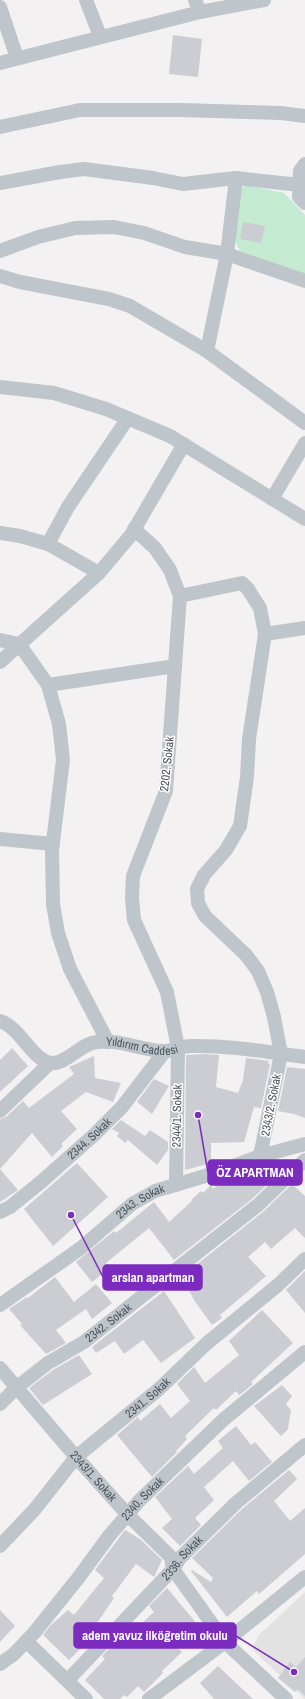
<svg xmlns="http://www.w3.org/2000/svg" width="305" height="1699" viewBox="0 0 305 1699" font-family="'Archivo Narrow',sans-serif">
<rect width="100%" height="100%" fill="#f3f1f1"/>
<path fill="#e3e2e2" d="M305,1592V1699L252,1649L259,1635Z"/>
<path fill="#c5ead2" d="M245,185L284,193L305,215V275L240,251L234,239L241,189Z"/>
<path fill="#cbcdd2" d="M173,35L202,39L198,77L169,74Z
M243,222L265,226L261,243L240,239Z
M12,1048L28,1066L0,1092V1060Z
M204,1054L219,1055L216,1087L238,1093L243,1080L246,1058L269,1061L268,1064H270L261,1108L254,1107L244,1142L211,1143V1163L185,1170L186,1055Z
M94,1056L95,1078L121,1083L113,1102L86,1092L61,1111L77,1129L61,1144L63,1146L52,1157L32,1133L0,1169V1119L6,1117L23,1101L29,1108L74,1074L69,1067Z
M287,1067L305,1069V1118L294,1114L278,1111Z
M154,1079L169,1086L152,1114L137,1102Z
M121,1120L145,1136L150,1130L168,1142V1150L157,1165L128,1140L125,1143L117,1136L119,1133L112,1129Z
M77,1163L108,1197L53,1246L24,1209Z
M268,1163L273,1168L268,1172L272,1180L252,1199L174,1260L149,1228L106,1263L110,1268L92,1282L76,1262L114,1231L116,1233L154,1202L169,1222L192,1201L191,1200L201,1191L203,1193L212,1184V1189L241,1172Z
M0,1169L18,1190L0,1202Z
M292,1184L305,1196V1238L295,1228L271,1249L265,1242L248,1257L266,1276L220,1315L222,1318L212,1325L194,1300L182,1276L263,1212Z
M305,1271V1313L286,1290Z
M55,1277L74,1302L96,1284L112,1303L92,1319L86,1309L56,1330L66,1343L46,1354L20,1325L22,1324L9,1309L27,1297L28,1298Z
M164,1291L195,1338L161,1363L143,1340L124,1354L115,1341L96,1353L92,1347Z
M262,1310L293,1343L251,1382L253,1384L242,1393L239,1395L236,1391L216,1410L214,1408L185,1436L187,1439L176,1451L177,1452L152,1477L117,1435L138,1417L140,1421L160,1404L171,1418L190,1401L177,1384L194,1367L205,1383L239,1355L229,1341Z
M79,1355L92,1374L43,1405L29,1388L53,1370Z
M282,1385L292,1396L286,1404L291,1410L288,1429L281,1436L254,1406Z
M236,1426L251,1445L255,1442L272,1462L249,1481L233,1461L204,1487L214,1500L195,1518L201,1525L180,1546L162,1528L172,1519L155,1497L188,1466L194,1474L223,1448L218,1441Z
M289,1470L297,1479L274,1501L290,1521L305,1508V1554L259,1594L257,1591L227,1617L191,1571L192,1570L211,1582L213,1578L192,1558L242,1509Z
M125,1530L140,1539L162,1560L154,1577L136,1564L112,1596L114,1598L91,1632L94,1635L69,1660L43,1635L50,1626L68,1610L74,1615L104,1578L95,1570Z
M167,1588L198,1625L176,1646L182,1652L162,1671L163,1673L144,1692L138,1686L127,1697L124,1695L120,1699H104L85,1680L105,1659L102,1656L120,1637L123,1641L154,1612L149,1606Z
M0,1610L15,1626L0,1642Z
M305,1657V1696L298,1689L295,1692L278,1678L290,1662L296,1667Z
M218,1666L253,1699H214L200,1683Z"/>
<g fill="none" stroke-linecap="round" stroke-linejoin="round">
<g stroke="#bec5cb" stroke-width="14">
<path d="M86,0L100,36"/>
<path d="M195,0L200,12"/>
<path d="M0,7L17,58"/>
<path d="M0,63L200,12L264,0"/>
<path d="M0,127L80,110H180L281,113L305,116"/>
<path d="M305,164L300,171L299,197L305,203"/>
<path d="M0,183L60,172L84,169L153,178L183,184L236,178L300,185"/>
<path d="M0,251L38,237L75,228L114,227L144,233L185,247L227,254L305,281"/>
<path d="M0,276L20,282L109,299L130,306L207,351L305,423"/>
<path d="M207,351L227,254L236,178"/>
<path d="M0,387L54,393L106,409L170,436L305,519"/>
<path d="M272,499L305,443"/>
<path d="M134,529L155,548L170,570L180,596L166,791L133,876L132,898L134,920L167,992L178,1048L176,1185"/>
<path d="M0,533L20,536L48,544L99,573"/>
<path d="M48,544L68,507L128,418"/>
<path d="M180,596L242,583L248,589L260,608L265,634L249,739L247,777L240,826L226,850L204,875L197,889L198,903L205,916L246,955L258,971L267,992L274,1017L281,1054L260,1156"/>
<path d="M265,634L305,628"/>
<path d="M0,640L19,644L48,685L59,724L63,760L52,850L53,904L58,933L70,969L108,1042"/>
<path d="M0,662L99,573L131,535L184,444"/>
<path d="M48,685L175,666"/>
<path d="M0,839L53,844"/>
<path id="s1" d="M0,1021C20,1027 32,1060 51,1063C66,1065 81,1043 97,1042C120,1039 140,1050 163,1051C172,1052 181,1046 190,1046C228,1045 267,1052 305,1057"/>
<path d="M0,1111L50,1063"/>
<path id="s2" d="M0,1212L10,1207L41,1182L95,1134L122,1107L165,1051"/>
<path id="s3" d="M0,1305L81,1248L132,1204L155,1191L215,1173L260,1156L305,1144"/>
<path id="s4" d="M0,1368L76,1457L127,1514L171,1557L173,1569L225,1642L286,1699"/>
<path id="s5" d="M0,1404L17,1387L48,1363L84,1342L258,1205L305,1160"/>
<path id="s6" d="M0,1546L35,1509L76,1457L159,1389L206,1344L278,1285L305,1259"/>
<path d="M26,1641L86,1699"/>
<path id="s7" d="M0,1664L14,1654L34,1633L79,1577L109,1536L139,1501L223,1420L305,1352"/>
<path id="s8" d="M68,1680L173,1569L180,1558L236,1503L305,1445"/>
<path d="M149,1699L225,1642L305,1577"/>
</g>
</g>
<g text-anchor="middle" dominant-baseline="central" stroke-width="3" stroke-linejoin="round" paint-order="stroke">
<g font-size="12" fill="#4b545c" stroke="#fff">
<text transform="translate(167 764) rotate(-84)">2202. Sokak</text>
<text stroke="none"><textPath href="#s1" startOffset="164">Yıldırım Caddesi</textPath></text>
<text transform="translate(271 1105) rotate(-79)">2343/2. Sokak</text>
<text transform="translate(177 1116) rotate(-89)">2344/1. Sokak</text>
<text stroke="none"><textPath href="#s2" startOffset="116">2344. Sokak</textPath></text>
<text stroke="none"><textPath href="#s3" startOffset="175">2343. Sokak</textPath></text>
<text stroke="none"><textPath href="#s5" startOffset="136">2342. Sokak</textPath></text>
<text stroke="none"><textPath href="#s6" startOffset="210">2341. Sokak</textPath></text>
<text stroke="none"><textPath href="#s4" startOffset="143">2343/1. Sokak</textPath></text>
<text stroke="none"><textPath href="#s7" startOffset="219">2340. Sokak</textPath></text>
<text stroke="none"><textPath href="#s8" startOffset="167">2336. Sokak</textPath></text>
</g>
</g>
<path fill="none" stroke="#7b2cbf" stroke-width="1.5" d="M198 1115L208 1173M71 1215L103 1277M294 1672L236 1636"/>
<g fill="#7b2cbf" stroke="#fff" stroke-width="1.5">
<circle cx="198" cy="1115" r="4"/>
<circle cx="71" cy="1215" r="4"/>
<circle cx="294" cy="1672" r="4"/>
</g>
<g fill="#7b2cbf" stroke="#7b2cbf" stroke-width="1.5">
<rect x="208" y="1160" width="94" height="25" rx="4"/>
<rect x="103" y="1265" width="99" height="25" rx="4"/>
<rect x="74" y="1623" width="162" height="25" rx="4"/>
</g>
<g font-size="13" text-anchor="middle" font-weight="bold" fill="#fff">
<text x="255" y="1177">ÖZ APARTMAN</text>
<text x="153" y="1282">arslan apartman</text>
<text x="155" y="1640">adem yavuz ilköğretim okulu</text>
</g>
</svg>
